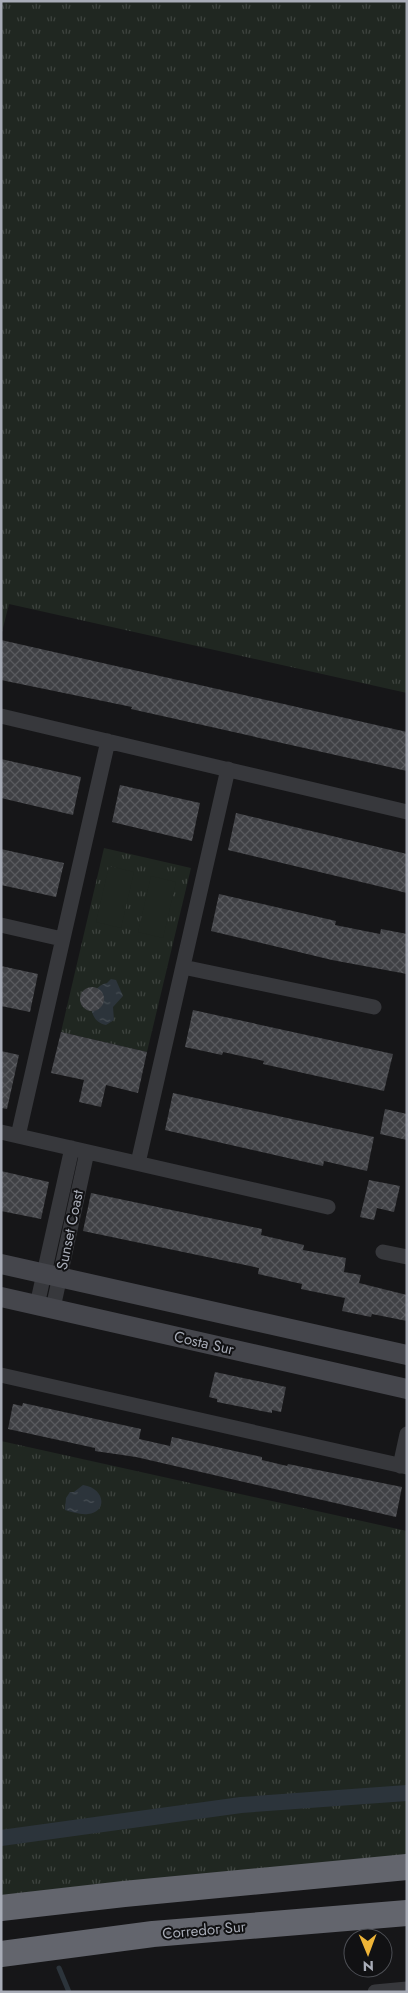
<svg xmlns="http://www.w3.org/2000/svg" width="408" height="1993" viewBox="0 0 408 1993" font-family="Jost,sans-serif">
<defs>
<pattern id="grass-tufts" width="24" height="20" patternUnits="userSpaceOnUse" patternTransform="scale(1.25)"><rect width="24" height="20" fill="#202721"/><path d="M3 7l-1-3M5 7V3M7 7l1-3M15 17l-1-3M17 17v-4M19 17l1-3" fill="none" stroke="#3e443f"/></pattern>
<pattern id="water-ripples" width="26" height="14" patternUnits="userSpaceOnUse" patternTransform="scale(1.25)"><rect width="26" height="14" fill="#2c343b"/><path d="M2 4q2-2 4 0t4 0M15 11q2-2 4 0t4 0" fill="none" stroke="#484f55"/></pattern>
<pattern id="building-cross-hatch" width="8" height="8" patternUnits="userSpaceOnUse" patternTransform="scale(1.25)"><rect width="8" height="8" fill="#404145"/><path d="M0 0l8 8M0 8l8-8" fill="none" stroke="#595a5e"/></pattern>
</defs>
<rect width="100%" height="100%" fill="#161618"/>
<path fill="url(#grass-tufts)" d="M1,1H407V693L9,604L1,636Z
M104,848L191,868L147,1052L61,1032Z
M1,1441L407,1531V1857L1,1899Z"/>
<path fill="#202721" d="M109,866L134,872L121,928L96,922Z
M151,876L176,882L163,938L138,932Z"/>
<path fill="url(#water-ripples)" d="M111,979L116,980L123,996L113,1007L114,1020L106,1025C84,1021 88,986 107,983Z
M83,1485C105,1488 108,1512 88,1514C81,1515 72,1512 65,1510L66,1498L70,1492H74Z"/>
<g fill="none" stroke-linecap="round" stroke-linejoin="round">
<path stroke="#2c343b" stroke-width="5" d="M59,1968L69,1992"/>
<path stroke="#2c343b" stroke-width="16" d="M1,1838L241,1805L407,1793"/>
</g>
<path fill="url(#building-cross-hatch)" d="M1,640L407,732V771L131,709L132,707L1,680Z
M1,759L81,777L73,815L1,798Z
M120,785L200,803L192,841L112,822Z
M236,813L407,854V893L228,850Z
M1,849L64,863L56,897L1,885Z
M219,894L336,921L335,925L380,934L381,929L407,934V974L332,960L211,931Z
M1,966L38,974L30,1012L1,1006Z
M80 999a12 12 0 1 1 24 0a12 12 0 1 1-24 0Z
M193,1010L393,1054L384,1091L263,1064L264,1061L223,1052L222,1055L185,1047Z
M61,1032L147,1052L138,1093L106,1085L101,1107L79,1102L84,1080L51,1073Z
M1,1051L19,1055L7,1109L1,1108Z
M173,1093L374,1137L367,1171L324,1161L323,1166L165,1130Z
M385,1109L407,1114V1140L380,1134Z
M1,1171L49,1182L41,1219L1,1211Z
M369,1180L400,1186L394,1212L377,1208L374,1220L360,1217Z
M91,1193L262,1229L261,1235L304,1245L303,1250L346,1258L344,1272L361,1275L359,1283L407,1295V1321L372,1314L371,1317L342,1311L345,1298L301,1289L302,1284L258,1274L259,1268L83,1231Z
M215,1372L286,1387L281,1412L272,1410V1413L217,1402V1399L209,1397Z
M23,1403L141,1429L139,1439L170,1446L172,1437L262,1457V1460L287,1466L288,1464L402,1487L396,1517L136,1457L95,1451V1448L8,1429L13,1404L22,1406Z"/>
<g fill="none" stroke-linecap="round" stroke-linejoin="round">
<path stroke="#37383c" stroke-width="15" d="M1,716L407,812
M1,925L62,939
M183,967L374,1007
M1,1132L328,1207
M18,1136L108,741
M138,1163L228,769
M383,1252L407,1257
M37,1305L72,1148
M53,1308L87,1152
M1,1375L407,1467
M400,1466L407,1434
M375,1992L407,1989"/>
<path stroke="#45464c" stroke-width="20" d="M1,1264L407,1355
M1,1297L407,1389"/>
<path stroke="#63656d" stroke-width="26" d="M1,1908L124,1894L407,1867
M1,1954L153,1934L407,1913"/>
</g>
<g text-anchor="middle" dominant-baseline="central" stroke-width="4" stroke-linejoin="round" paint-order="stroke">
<g font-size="15" fill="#a8acb7" stroke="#111113">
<text transform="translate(70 1230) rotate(-78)">Sunset Coast</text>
<text transform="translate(204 1343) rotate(13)">Costa Sur</text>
<text transform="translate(204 1930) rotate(-5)">Corredor Sur</text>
</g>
</g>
<rect width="408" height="1993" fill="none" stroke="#a8acb7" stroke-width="5"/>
<g transform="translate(368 1953) rotate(179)"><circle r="24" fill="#111113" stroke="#4d4f55"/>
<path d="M0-4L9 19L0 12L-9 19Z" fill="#eeb437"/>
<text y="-8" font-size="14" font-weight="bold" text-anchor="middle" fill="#a8acb7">N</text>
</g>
</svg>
